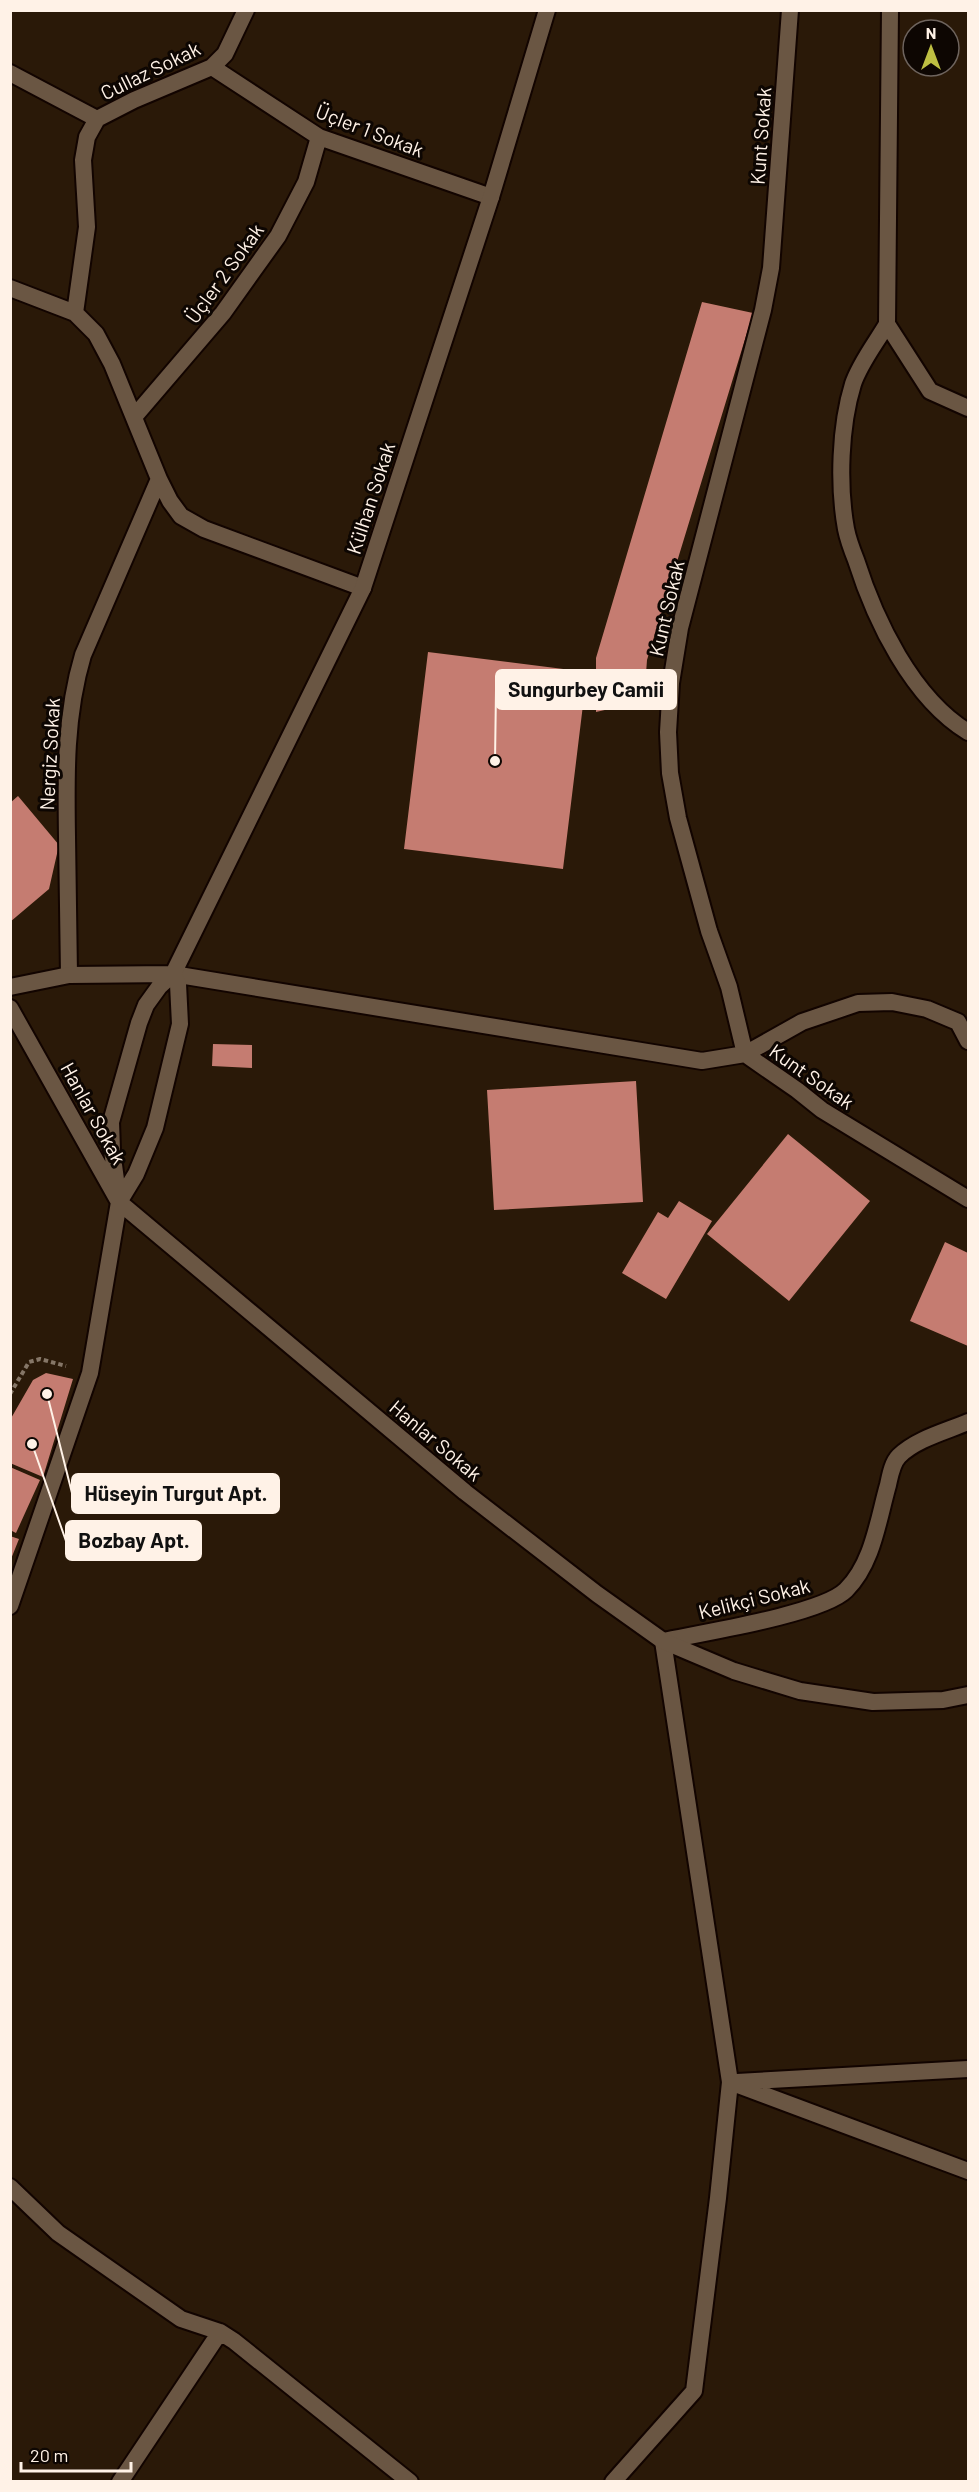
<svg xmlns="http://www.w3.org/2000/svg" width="979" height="2492" viewBox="0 0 979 2492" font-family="Barlow,sans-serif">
<rect width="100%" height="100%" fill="#2a1908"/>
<path fill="#c57c71" d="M702,302L753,313L647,660L644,701L596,712V658Z
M428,652L587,672L563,869L404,849Z
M18,796L59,845L49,889L10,922V803Z
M213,1044L252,1045V1068L212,1066Z
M636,1081L643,1202L494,1210L487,1090Z
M788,1134L870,1201L789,1301L707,1234Z
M679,1201L712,1221L666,1299L622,1273L658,1212L668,1218Z
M945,1242L968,1253V1346L910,1321Z
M46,1373L73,1379L43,1477L10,1463V1420L33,1380Z
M10,1467L40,1480L16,1533L10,1530Z
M10,1536L19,1539L11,1559H10Z"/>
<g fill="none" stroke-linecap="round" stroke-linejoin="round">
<defs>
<path id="pedestrian" d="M663,1641C701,1633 822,1614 846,1590C873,1563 878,1520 888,1485C890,1476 892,1463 899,1456C916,1439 947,1431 968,1422"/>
<path id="minor" d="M790,10L771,268L763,310L680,628L671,683L668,732L670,773L678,818L709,931L729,987L745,1054L797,1090L822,1110L968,1199
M890,10L887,324L930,391L968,408
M212,67L319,137L491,197
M10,73L97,119
M10,288L75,313L96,334L112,364L159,479L170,501L181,516L204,529L363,588
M75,313L87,227L83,160L87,137L97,119L134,100L212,67L225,54L246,10
M887,324C876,343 860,363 853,384C840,426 838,485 846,529C848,539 852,550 856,560C875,620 912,698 968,732
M134,417L223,313L278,236L306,182L319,137
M173,974L702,1061L745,1054L802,1022L858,1003L892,1002L927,1009L958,1022L968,1041
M69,975C68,929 68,883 67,837C66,775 65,715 83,655L159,479
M730,2082L968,2171
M737,2082L968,2069
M10,2187L58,2233L181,2319L220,2332L234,2341L410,2482
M120,2482L220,2332
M613,2482L694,2391L718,2198L730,2082L663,1641"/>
<path id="tertiary" d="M10,987L69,975L173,974L363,588L491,197L547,10
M10,1008L119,1202L465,1492L597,1594L663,1641L734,1671L800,1691L873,1702L943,1700L968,1695
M10,1606L90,1373L119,1202L112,1150L111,1122L139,1023L146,1005L159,987L173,974L178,984L180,1024L155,1128L136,1174L119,1202"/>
</defs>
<use href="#pedestrian" stroke="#120400" stroke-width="20"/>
<use href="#minor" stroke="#120400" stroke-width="20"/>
<use href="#tertiary" stroke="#120400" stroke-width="20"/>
<path stroke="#857667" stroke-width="4" stroke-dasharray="4.5 3" stroke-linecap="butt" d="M10,1394L29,1362L40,1359L66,1366"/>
<use href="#pedestrian" stroke="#6a5643" stroke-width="16"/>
<use href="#minor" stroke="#6a5643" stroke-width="16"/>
<use href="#tertiary" stroke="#6a5643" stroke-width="16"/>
</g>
<g text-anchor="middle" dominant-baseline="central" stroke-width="6" stroke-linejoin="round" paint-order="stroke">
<g font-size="20" fill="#fff2e7" stroke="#0d0602">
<text transform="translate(150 70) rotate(-26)">Cullaz Sokak</text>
<text transform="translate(370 130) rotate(21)">Üçler 1 Sokak</text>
<text transform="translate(760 136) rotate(-86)">Kunt Sokak</text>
<text transform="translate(224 273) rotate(-54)">Üçler 2 Sokak</text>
<text transform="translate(370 498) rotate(-72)">Külhan Sokak</text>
<text transform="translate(666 608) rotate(-77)">Kunt Sokak</text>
<text transform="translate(49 754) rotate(-87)">Nergiz Sokak</text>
<text transform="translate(812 1076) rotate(35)">Kunt Sokak</text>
<text transform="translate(94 1113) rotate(61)">Hanlar Sokak</text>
<text transform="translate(436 1440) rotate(40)">Hanlar Sokak</text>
<text transform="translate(754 1598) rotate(-14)">Kelikçi Sokak</text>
</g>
</g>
<path fill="none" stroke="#fff2e7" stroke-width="2" d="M495 761L496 690M47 1394L72 1493M32 1444L66 1541"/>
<g fill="#fff2e7" stroke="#0d0602" stroke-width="2">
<circle cx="495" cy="761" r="6"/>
<circle cx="47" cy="1394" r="6"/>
<circle cx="32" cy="1444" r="6"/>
</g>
<g fill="#fff2e7" stroke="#fff2e7" stroke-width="2">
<rect x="496" y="670" width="180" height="39" rx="6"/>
<rect x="72" y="1474" width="207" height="39" rx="6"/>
<rect x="66" y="1521" width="135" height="39" rx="6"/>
</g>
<g font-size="21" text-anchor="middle" font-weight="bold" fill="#111">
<text x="586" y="697">Sungurbey Camii</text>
<text x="176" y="1501">Hüseyin Turgut Apt.</text>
<text x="134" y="1548">Bozbay Apt.</text>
</g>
<rect width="979" height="2492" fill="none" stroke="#fff2e7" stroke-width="24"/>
<g transform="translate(931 48)"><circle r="28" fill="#0d0602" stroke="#6e645e" stroke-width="1.5"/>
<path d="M0-4.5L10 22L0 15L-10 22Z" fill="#bebf42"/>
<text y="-9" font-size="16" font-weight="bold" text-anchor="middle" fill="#fff2e7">N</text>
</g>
<path d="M21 2462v9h110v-9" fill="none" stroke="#fff2e7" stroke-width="3"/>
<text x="30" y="2462" font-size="18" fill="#fff2e7" stroke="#0d0602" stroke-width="4.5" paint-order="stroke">20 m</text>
</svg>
